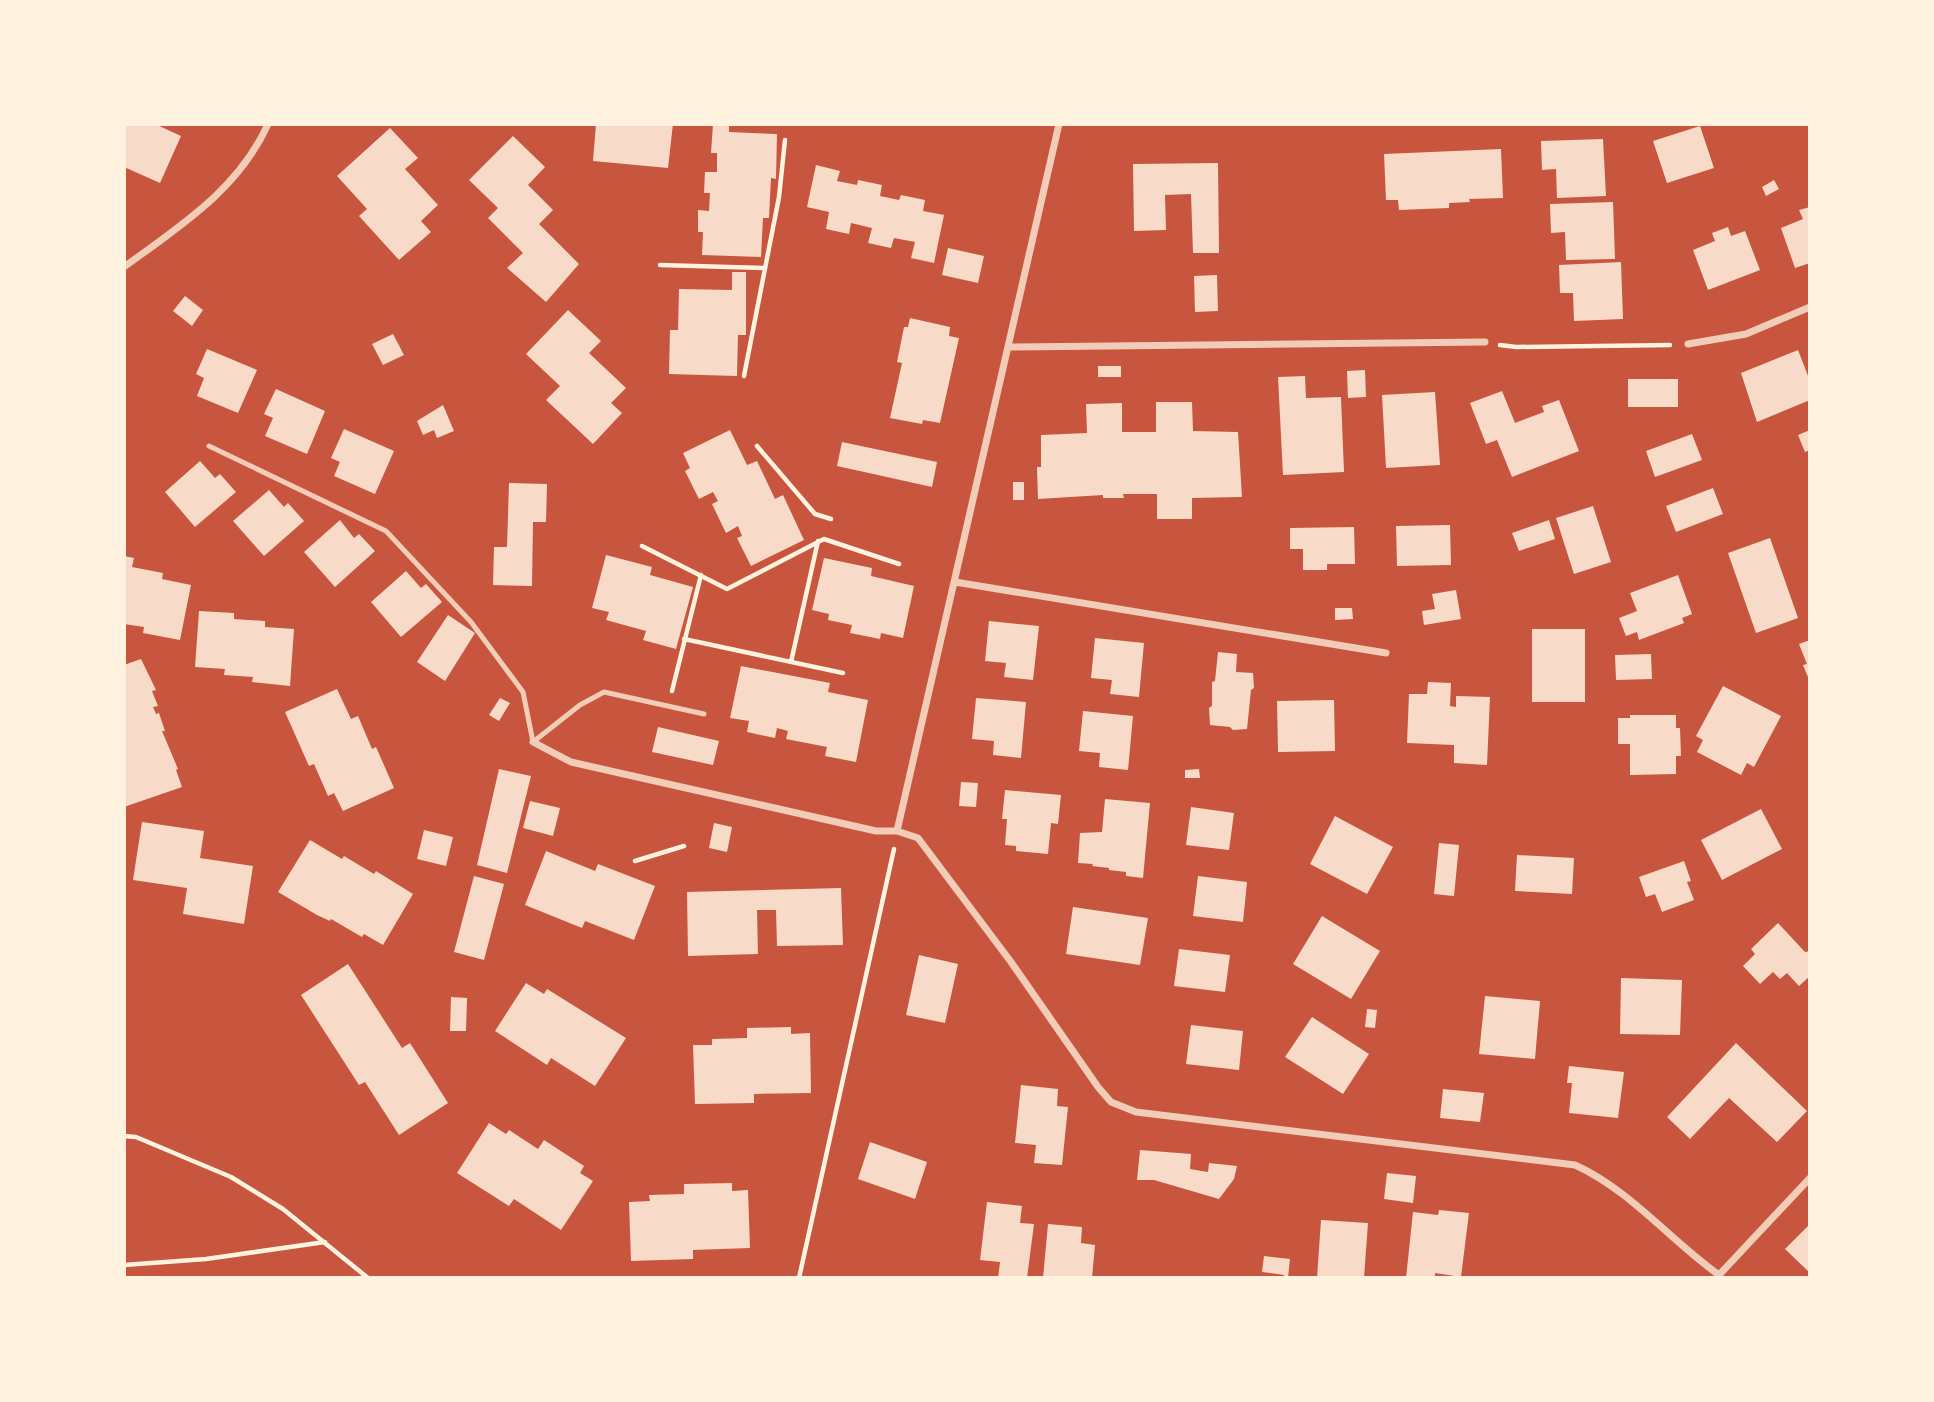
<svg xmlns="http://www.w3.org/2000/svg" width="1934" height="1402" viewBox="0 0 1934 1402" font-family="Commissioner,sans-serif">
<rect width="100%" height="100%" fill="#c8553d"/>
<path fill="#f7dbc8" d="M124,124H155L181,136L160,183L124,167Z
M596,124H673L668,168L593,161Z
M713,124H729V132L777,134L776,179L771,178L769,218H763L761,257L702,255L703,232H698V210L709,211L710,193H704L705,172H717V153H711Z
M1700,126L1714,168L1667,183L1653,141Z
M390,128L418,158L405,169L438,205L421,221L431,232L399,260L359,216L367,209L337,176Z
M513,136L545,167L528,185L553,210L539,224L579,264L546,302L507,268L523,253L488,218L498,208L469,180Z
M1603,139L1606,196L1557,198L1556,169L1542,170L1541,141Z
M1501,149L1503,198L1469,199L1470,202L1449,203V208L1399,210L1398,200H1386L1384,154Z
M1218,163L1219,253H1193L1191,194L1165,195L1166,230L1134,231L1133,164Z
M816,165L840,171L837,181L857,185L858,180L882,185L880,196L899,200L901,195L925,200L923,211L944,215L934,263L911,258L915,242L894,238L891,248L868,243L872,228L851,223L849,234L826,229L829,212L807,207Z
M1774,180L1779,189L1766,196L1762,187Z
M1613,202L1615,259L1566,260L1565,232L1551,233L1550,204Z
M1810,207V263L1795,268L1781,228L1803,219L1799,210Z
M1728,227L1731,236L1745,231L1760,270L1708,290L1693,250L1715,241L1712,233Z
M948,248L984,256L978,283L942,275Z
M1621,262L1623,319L1574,321L1573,293H1560L1559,265Z
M732,272H746V335H738L737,376L669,374L670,330H678L679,289L732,290Z
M1217,275L1218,311L1195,312L1194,276Z
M185,296L203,310L192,326L173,311Z
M568,310L601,341L589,353L626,388L611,403L622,413L593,444L546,400L560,386L526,354Z
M910,318L950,327L949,336L959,338L940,423L923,420L922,424L890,418L902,363L897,362L904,327H908Z
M393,334L404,355L383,365L372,344Z
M207,349L257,370L238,413L197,396L204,378L196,374Z
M1798,350L1810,381V400L1757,422L1741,373Z
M1098,366H1121V377H1098Z
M1365,370L1366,397L1348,398L1347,371Z
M1305,376L1306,398L1341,397L1344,472L1283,475L1278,377Z
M1628,379H1678V407H1628Z
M276,389L325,411L307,454L265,436L273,418L264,414Z
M1502,391L1515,423L1544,412L1542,406L1559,400L1579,451L1512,477L1497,440L1486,444L1470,403Z
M1435,392L1440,465L1386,468L1382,395Z
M1156,402H1192L1193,431L1238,432L1242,497L1192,498V519H1157V494H1123L1124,498H1103V495L1038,499L1037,467H1041V435L1087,433L1086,404L1122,403V432H1156Z
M443,405L454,431L437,438L434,430L423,435L417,421Z
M344,429L394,451L375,494L334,476L340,462L331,458Z
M730,430L747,465L757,461L775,499L783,495L804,540L751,566L737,538L742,536L738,526L726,533L712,504L718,501L713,492L699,499L685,471L690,468L683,453Z
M1810,430V450L1805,452L1798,435Z
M1692,434L1702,460L1655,477L1646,451Z
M842,442L937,462L932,487L837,466Z
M200,461L215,478L220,474L236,492L195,527L165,492Z
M1013,482H1024V500H1013Z
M509,483L547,484L546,522H533L532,586L493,585L494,547H507Z
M1713,488L1723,514L1676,532L1666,506Z
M269,490L284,507L288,503L304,521L264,556L233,521Z
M1593,506L1611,562L1574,574L1556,518Z
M340,520L354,538L359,534L375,551L335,587L304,552Z
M1549,520L1555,539L1519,551L1512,533Z
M1450,525L1451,565L1397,566L1396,526Z
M1354,527L1355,564H1327V570H1303V549H1290V528Z
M1770,538L1798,618L1756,633L1728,553Z
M606,555L652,567L650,575L693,587L676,649L643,640L646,631L606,620L609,612L592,608Z
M124,556L134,558L132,567L163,573L162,579L191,585L180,640L143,633L144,627L124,624Z
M824,558L872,568L871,576L914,586L903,638L881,633L880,639L850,633L852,625L828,620L829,614L812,610Z
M406,571L421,588L426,584L442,602L401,637L371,602Z
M1678,575L1692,614L1682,618L1684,623L1639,640L1637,632L1626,636L1619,618L1637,611L1630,593Z
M1456,590L1461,619L1424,625L1422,611L1435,609L1432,594Z
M1335,608H1352L1353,619L1335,620Z
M199,611L234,613V619L265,621V627L294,629L290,686L252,682L253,677L224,675L225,669L195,667Z
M448,615L475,633L445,681L417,662Z
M989,621L1039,626L1033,680L1004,677L1006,663L985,661Z
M1532,629H1585V702H1532Z
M1095,638L1144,643L1139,697L1110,694L1112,680L1091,678Z
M1810,640V682L1803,665L1807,664L1799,644Z
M1218,652L1237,654L1236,672L1253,673L1254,688L1251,690L1247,729L1233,730L1230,727L1210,725L1209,708L1212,706V682L1215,681Z
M1651,654L1652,679L1616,680L1615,655Z
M141,659L156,690L152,691L158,706L153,707L156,714L159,713L165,731H162L178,769L176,770L182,787L124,807V665Z
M741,666L830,683L828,692L868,700L856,762L825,756L827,747L786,739L788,731L777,728L775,738L747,732L749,721L730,718Z
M1428,682L1451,683L1450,706L1456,707V696L1490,697L1487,765L1454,763V745L1407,743L1409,694H1427Z
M1723,686L1781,716L1754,767L1747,763L1741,775L1697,752L1703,740L1696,736Z
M337,689L351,719L358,716L372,749L376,747L394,788L343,811L334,793L328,796L314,764L309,766L285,712Z
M500,698L510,703L499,721L489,715Z
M976,698L1026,702L1021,758L993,755L994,741L972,739Z
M1334,700L1335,751L1278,752L1277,701Z
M1083,711L1133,716L1128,770L1099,767L1100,753L1079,751Z
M1630,715H1676V728H1680L1681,756H1676V774L1630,775V744H1618V718H1630Z
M658,727L719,741L713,765L652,752Z
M499,769L531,776L507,873L477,865Z
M1199,769L1200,778H1185V770Z
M961,782L978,783L976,807L959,806Z
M1005,790L1061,795L1058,824L1051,823L1048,854L1016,851V846L1005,845L1007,819H1002Z
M1105,799L1150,803L1143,878L1126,876V872L1109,870V868L1092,866L1093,864L1078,863L1080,833L1102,832Z
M530,801L560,808L553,836L523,828Z
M1191,807L1234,813L1229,850L1186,845Z
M1761,809L1782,849L1722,880L1701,840Z
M1335,816L1393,847L1367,894L1310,864Z
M142,822L204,831L200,858L253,866L244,924L183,914L187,888L133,880Z
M714,823L732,827L727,852L709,848Z
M424,830L453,837L446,866L417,859Z
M310,840L342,859L344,856L374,874L376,871L413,894L383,945L364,934L362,937L331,919L330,921L317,915L278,892Z
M1439,843L1459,845L1454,896L1434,894Z
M546,851L595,871L598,864L655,886L634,940L585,921L582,928L525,905Z
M1517,855L1574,858L1572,894L1515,891Z
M1684,861L1691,881L1687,882L1694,900L1662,912L1655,894L1646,897L1639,877Z
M474,876L504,884L484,960L454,952Z
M1198,876L1247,882L1243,922L1193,916Z
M841,888L843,945L777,946L776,910H757L758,954L688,956L687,892Z
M1073,907L1148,918L1140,965L1066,954Z
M1322,916L1380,951L1351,999L1293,964Z
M1778,923L1805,952L1810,951V976L1799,986L1787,973L1780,979L1773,972L1760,984L1743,966L1755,954L1751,949Z
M1179,949L1230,955L1225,992L1174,986Z
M919,955L958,964L945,1023L906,1015Z
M348,964L402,1048L410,1043L448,1103L399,1135L365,1082L359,1085L301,995Z
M1621,978L1682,980L1680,1035L1620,1034Z
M526,983L544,994L547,989L626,1038L595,1086L551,1058L547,1065L495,1031Z
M1485,996L1540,1001L1535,1059L1479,1054Z
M451,997L467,998L466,1031H450Z
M1367,1009L1377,1010L1375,1028L1365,1027Z
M1312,1017L1369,1054L1343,1094L1285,1057Z
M1191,1025L1243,1031L1239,1070L1186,1064Z
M791,1027V1034L810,1033L811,1093L754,1094V1103L695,1104L693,1045H712V1039L747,1038V1028Z
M1736,1043L1807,1111L1777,1142L1729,1098L1690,1139L1667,1117Z
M1569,1066L1624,1072L1618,1118L1569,1113L1572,1083H1567Z
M1021,1085L1058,1089L1057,1106L1068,1107L1062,1165L1034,1163L1036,1145L1015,1143Z
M1443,1089L1484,1093L1480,1122L1440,1118Z
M489,1123L506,1134L509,1130L538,1149L544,1140L584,1166L580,1173L593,1181L561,1230L514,1199L509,1206L457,1173Z
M870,1142L927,1162L915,1199L858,1179Z
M1140,1150L1191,1154L1190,1169L1208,1172L1209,1163L1237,1166L1234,1179L1219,1199L1154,1180H1137Z
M1387,1173L1416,1176L1413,1203L1384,1199Z
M732,1183V1191L748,1190L750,1248L693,1250V1259L631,1261L629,1202L650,1201L649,1195L684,1194V1184Z
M987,1202L1022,1206L1020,1223L1034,1224L1027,1278H998L1000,1262L980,1260Z
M1439,1210L1469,1213L1461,1277L1435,1273V1278H1406L1413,1212L1438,1215Z
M1321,1220L1368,1223L1364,1278H1317Z
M1048,1224L1082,1227L1081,1243L1095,1245L1092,1278H1043Z
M1810,1224V1273L1785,1249Z
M1264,1256L1290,1259L1288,1278H1284V1275L1262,1272Z"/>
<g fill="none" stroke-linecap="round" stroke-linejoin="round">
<path stroke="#fff3e0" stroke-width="4.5" d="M660,265L765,268
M1500,345L1516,347L1670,345
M744,376L779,197L785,140
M757,446L815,514L831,519
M642,546L727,589L824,539L899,564
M684,639L843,673
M791,662L818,541
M672,691L701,575
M635,861L684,846
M124,1136L136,1137L231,1177L283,1209L368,1278
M124,1265L206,1259L325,1242
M799,1278L894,849"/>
<path stroke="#f1ccb7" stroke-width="5" d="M209,446L386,531L471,622L523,692L533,742L580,705L604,692L704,714"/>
<path stroke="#f1ccb7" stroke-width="7" d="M124,267C180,226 239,189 268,124
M1688,344L1746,334L1810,307
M1008,347L1485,342
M955,582L1386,653
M533,742L571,762L876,831H897L918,838L1011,962L1098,1087L1111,1102L1136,1112L1575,1165C1630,1190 1670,1240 1719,1275L1810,1178
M897,831L1059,124"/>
</g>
<rect width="1934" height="1402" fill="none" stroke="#fff3e0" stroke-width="252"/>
</svg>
